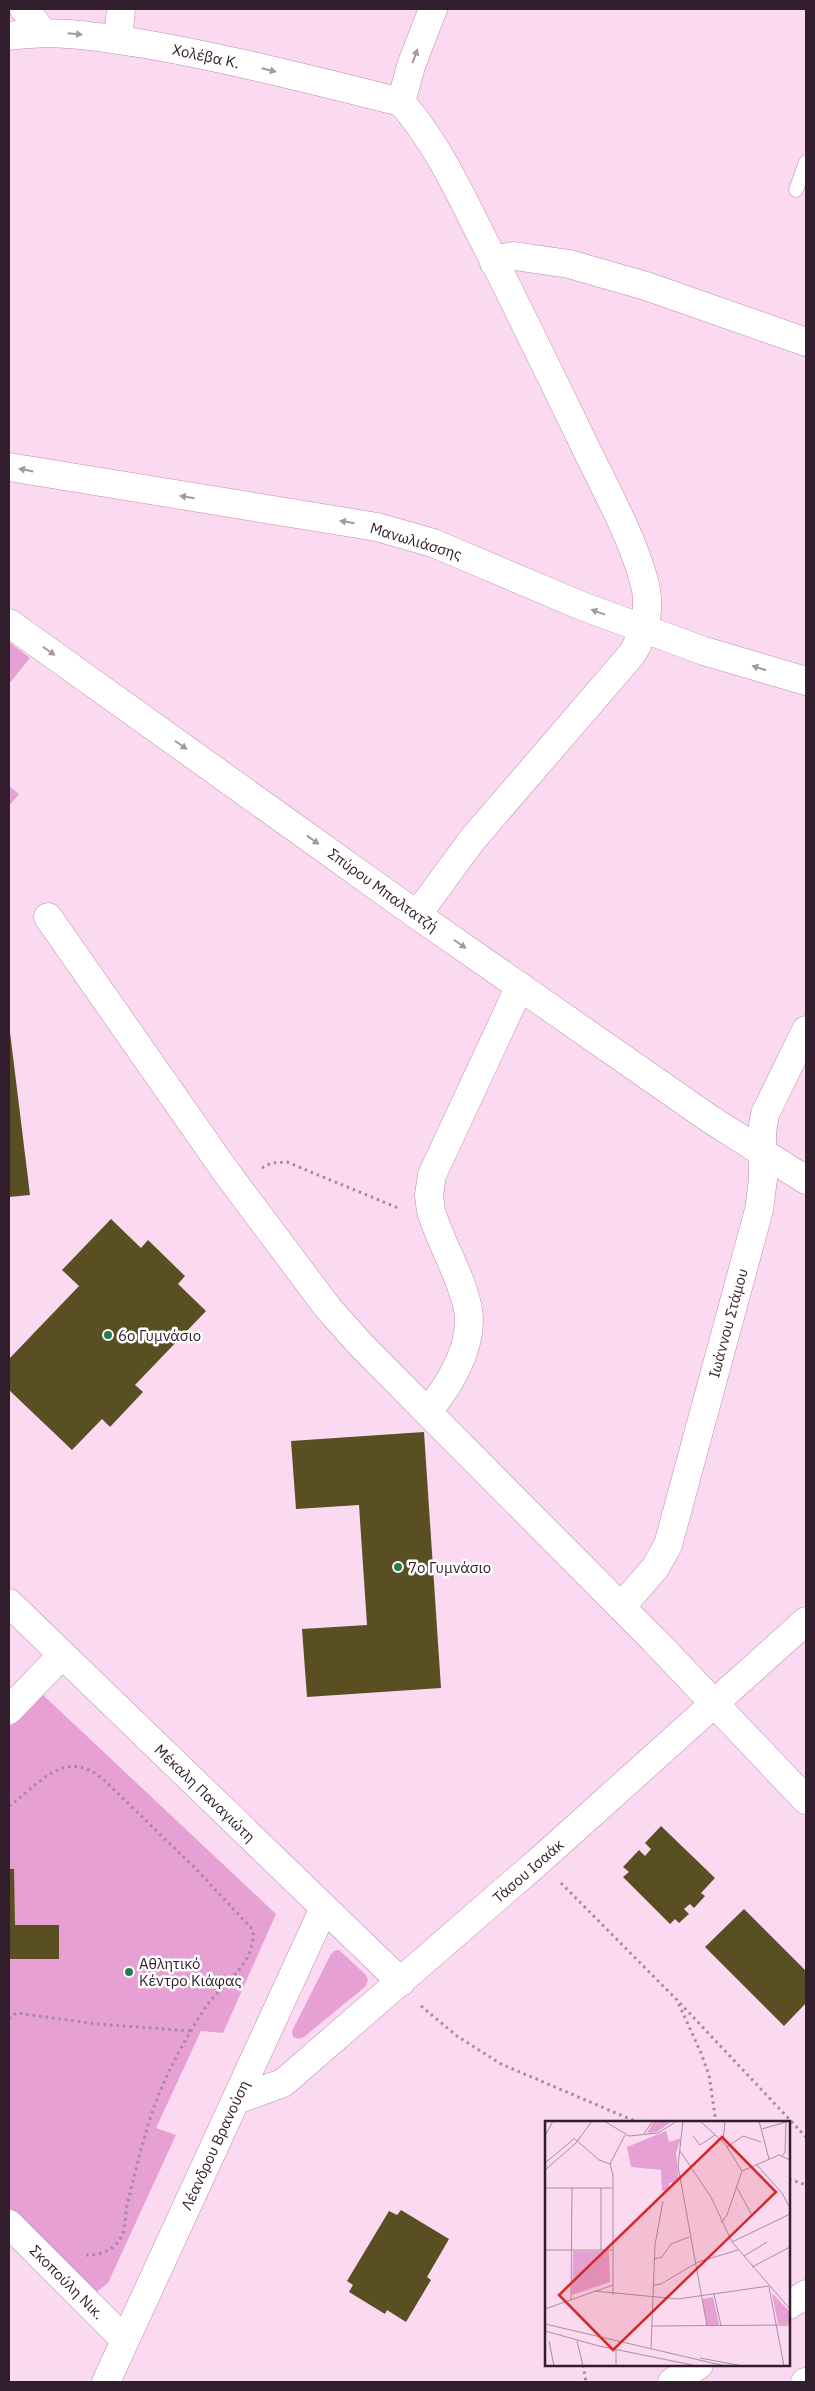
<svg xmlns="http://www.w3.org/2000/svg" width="815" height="2391" viewBox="0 0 815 2391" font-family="'IBM Plex Sans',sans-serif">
<rect width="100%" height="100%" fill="#fbdaf1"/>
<path fill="#e6a0d3" d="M9,642L30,658L9,684Z
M9,786L19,794L9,806Z
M42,1694L276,1914L223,2033L201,2031L156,2128L176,2135L108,2283L94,2294L9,2208V1727Z
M339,1950L365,1974L368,1979L366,1986L304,2037L299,2039L293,2037L292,2031L331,1954L334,1951Z"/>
<path fill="#594f22" d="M9,1024L30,1195L9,1197Z
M111,1219L141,1248L148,1240L185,1276L178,1284L206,1311L135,1385L143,1392L110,1427L102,1419L72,1450L9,1390V1359L79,1286L62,1270Z
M424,1432L441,1688L307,1697L302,1629L367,1625L359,1505L296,1509L291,1441Z
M661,1826L715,1878L701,1893L705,1896L694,1908L690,1904L684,1909L689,1914L679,1923L675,1919L670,1924L623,1877L629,1872L623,1867L639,1850L645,1856L651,1849L645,1843Z
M9,1869H14L15,1925H59V1959H9Z
M744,1909L806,1971V2003L784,2026L705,1947Z
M401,2210L449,2239L427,2277L431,2280L406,2322L387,2310L385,2314L349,2292L353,2285L347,2281L389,2211L397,2215Z"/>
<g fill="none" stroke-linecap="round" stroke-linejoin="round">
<defs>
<path id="lane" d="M796,190L806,162"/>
<path id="street" d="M24,9L44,33
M9,36C55,29 99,37 145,44C231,59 316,81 401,102
M118,40L121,9
M401,102C438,144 461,196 486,245C518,308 549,372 580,436C601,481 631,533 644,581C651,606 646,631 632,654L472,840L417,915
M401,102L412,63L433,9
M494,263L503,258L514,256L569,264L646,286L806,342
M9,467L377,527L433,543L582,606L704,651L806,681
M9,623L417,915L710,1119L806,1180
M48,917L224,1169L328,1308L361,1345L654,1640L806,1800
M428,1411C450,1385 474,1345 468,1309C461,1275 441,1244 431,1211L429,1195L432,1175L520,986
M9,1603L401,1982
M621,1607L655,1568L668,1545L759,1210L763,1179L762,1132L765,1114L806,1030
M9,1710L62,1655
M236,2100L283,2083L539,1861L806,1621
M9,2224L125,2340
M106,2382L324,1908"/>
<path id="secondary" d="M789,2305L806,2294
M672,2382L699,2365
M805,2382H806"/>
</defs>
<use href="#lane" stroke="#bc8baf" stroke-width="15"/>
<use href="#street" stroke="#bc8baf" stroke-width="29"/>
<use href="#secondary" stroke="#bc8baf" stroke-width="29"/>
<path stroke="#a5899d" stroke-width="3" stroke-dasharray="2.5 4" stroke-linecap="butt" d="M262,1168L271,1163L287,1162L398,1208
M9,1806C40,1784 65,1746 104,1780L196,1869L253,1930C256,1965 222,1983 205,2008C187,2036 169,2068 157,2099C144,2133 136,2170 127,2205C125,2215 126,2227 122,2235C116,2250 99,2256 85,2255
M561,1883L677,2000L701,2053L709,2075L716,2122
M680,2003L806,2137
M421,2006L457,2036L501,2064L637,2122
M9,2019L16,2013L97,2024L191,2031
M789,2179L806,2185
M583,2365L586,2382"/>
<use href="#lane" stroke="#fff" stroke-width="14"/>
<use href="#street" stroke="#fff" stroke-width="28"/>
<use href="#secondary" stroke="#fff" stroke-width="28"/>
</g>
<defs><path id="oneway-solid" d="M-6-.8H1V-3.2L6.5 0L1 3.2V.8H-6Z" transform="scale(1.25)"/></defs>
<g fill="#a299a0">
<use href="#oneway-solid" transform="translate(75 34) rotate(5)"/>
<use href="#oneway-solid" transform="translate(415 56) rotate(-70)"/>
<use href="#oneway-solid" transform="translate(269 70) rotate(14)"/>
<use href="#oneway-solid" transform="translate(26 470) rotate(-169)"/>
<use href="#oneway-solid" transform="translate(187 497) rotate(-171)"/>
<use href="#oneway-solid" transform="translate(347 522) rotate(-171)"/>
<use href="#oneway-solid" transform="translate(598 612) rotate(-160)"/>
<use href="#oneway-solid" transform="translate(49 651) rotate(35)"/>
<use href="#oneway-solid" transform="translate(759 668) rotate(-162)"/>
<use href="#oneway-solid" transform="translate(181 745) rotate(35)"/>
<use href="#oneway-solid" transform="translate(313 840) rotate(36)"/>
<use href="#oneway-solid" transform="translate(460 944) rotate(35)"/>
</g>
<g fill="#237b4f" stroke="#fff" stroke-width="2">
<circle cx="108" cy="1335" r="5"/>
<circle cx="398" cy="1567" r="5"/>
<circle cx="129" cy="1972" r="5"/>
</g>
<g text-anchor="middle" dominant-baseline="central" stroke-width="5" stroke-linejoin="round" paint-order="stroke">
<g font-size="15" fill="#311d2b" stroke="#fff">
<text transform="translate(206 56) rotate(12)">Χολέβα Κ.</text>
<text transform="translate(416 541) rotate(17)">Μανωλιάσσης</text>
<text transform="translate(383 890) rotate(36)">Σπύρου Μπαλτατζή</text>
<text transform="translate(728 1323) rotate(-75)">Ιωάννου Στάμου</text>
<text transform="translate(205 1793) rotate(44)">Μέκαλη Παναγιώτη</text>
<text transform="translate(528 1871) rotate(-41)">Τάσου Ισαάκ</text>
<text transform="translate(215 2145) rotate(-65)">Λέανδρου Βρανούση</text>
<text transform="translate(67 2282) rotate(45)">Σκοπούλη Νικ.</text>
</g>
<g font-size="15" fill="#311d2b" stroke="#fff" text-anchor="start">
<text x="118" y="1335">6ο Γυμνάσιο</text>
<text x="408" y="1567">7ο Γυμνάσιο</text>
<text x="139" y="1963">Αθλητικό<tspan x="139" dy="17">Κέντρο Κιάφας</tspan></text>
</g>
</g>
<g transform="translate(545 2121)">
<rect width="245" height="245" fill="#fbdaf1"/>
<path d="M109,0H127L112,11L102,12ZM121,10L124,21L136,17L131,32L134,61L124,62V69L117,70L116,49L86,46L82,26ZM28,130H64L65,161L27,174ZM227,172L245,191V203H233ZM168,176L174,204H162L157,178Z" fill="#e6a0d3"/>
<path fill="none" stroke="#aa8ea2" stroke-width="1" d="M59,0L84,15L113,12L132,0M138,0L133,45L162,205M155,0L180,23L197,50M214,0L224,38M217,8L241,1M98,14L108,0M0,15L8,0M148,15L155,24L170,14M29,17L54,39L65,43L80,14M178,20L180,0M182,26L198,15L216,21M135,30L166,76L187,121L245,188M237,35L240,31L241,0M0,42L30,17M65,43L68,54V174M211,43L237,72L245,87M0,49L31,22L47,0M197,50L234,34L245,39M0,67H68M192,67L207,94M176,102L182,94L197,50M187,121L245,93M0,129H68M56,129V67M199,135L222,121M109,138L117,136L126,123L144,116M207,146L245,126M109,164L116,163L153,141L193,129M224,166L239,245M49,170L133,178L224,165M169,173L176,205M26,179L27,67M0,188L68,164M0,203L180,245M107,205L245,204M0,210L54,225L152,245M4,220L9,245M32,220L38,245M106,228L110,124L118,80M155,237L198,245M71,245V229"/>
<path fill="#d62828" fill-opacity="0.15" stroke="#d62828" stroke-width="2.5" d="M177,16L231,71L68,229L14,174Z"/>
<rect width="245" height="245" fill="none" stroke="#311d2b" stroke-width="2.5"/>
</g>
<rect width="815" height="2391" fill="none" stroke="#311d2b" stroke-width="20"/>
</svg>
